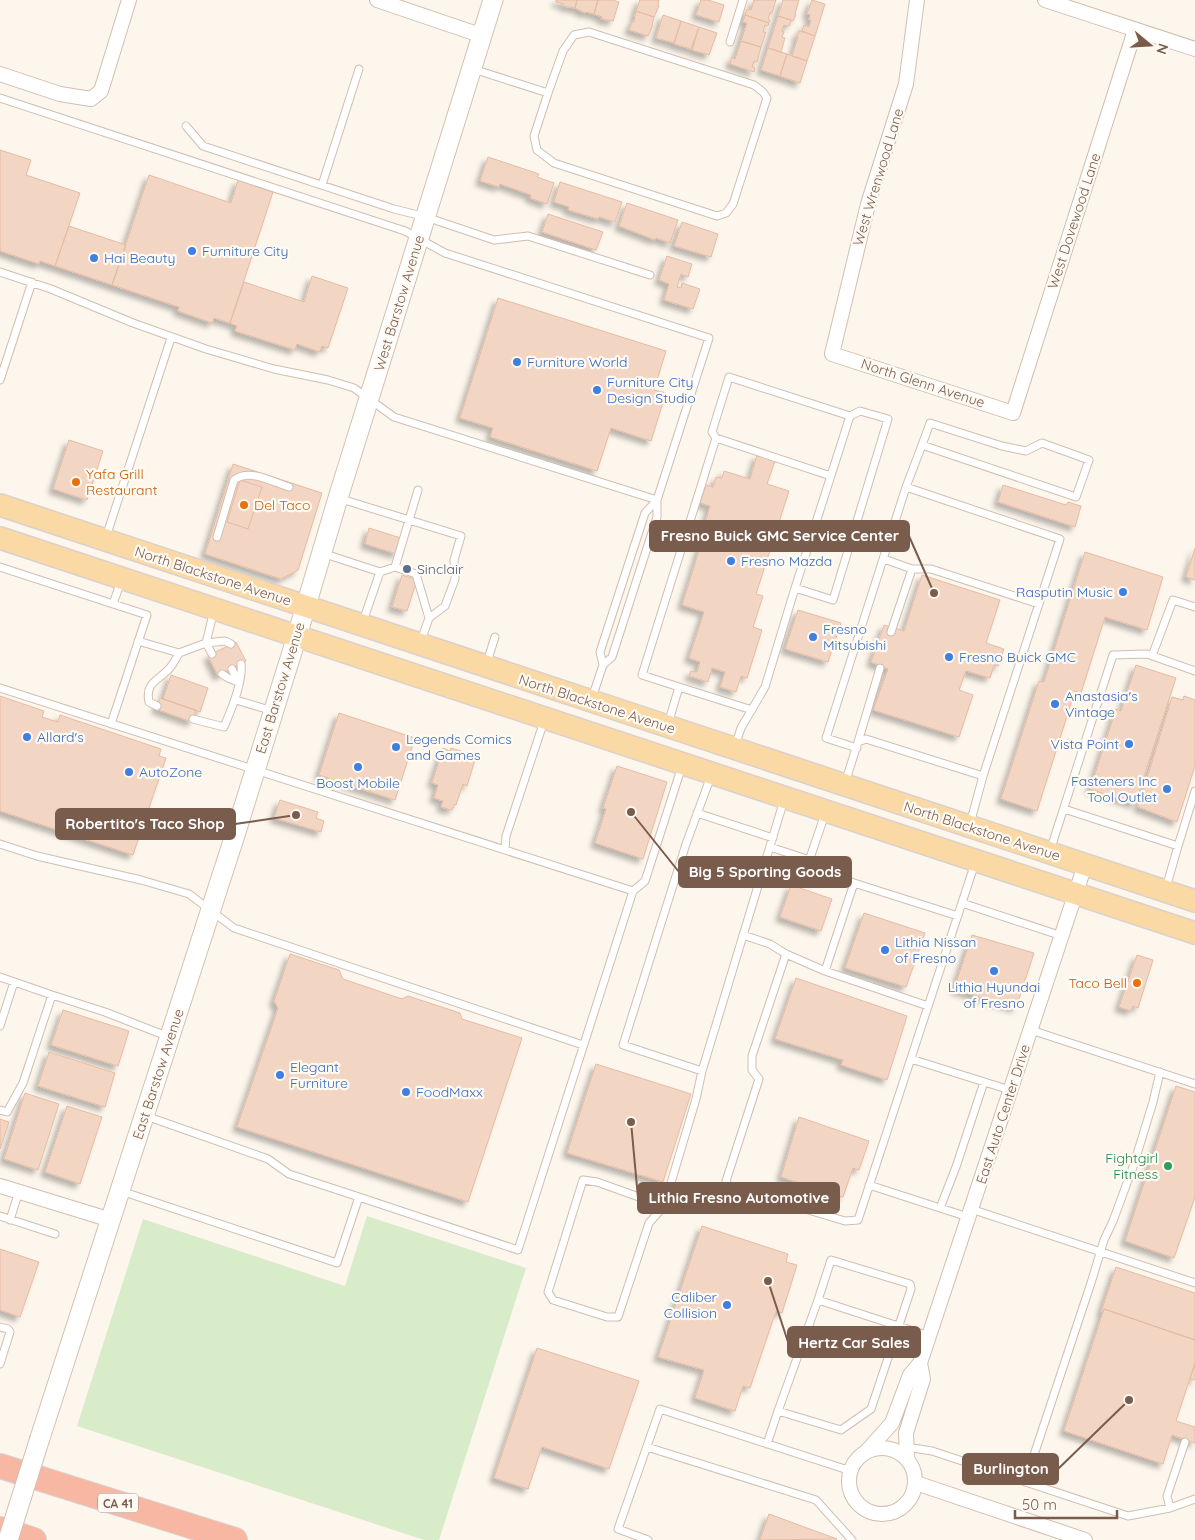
<svg xmlns="http://www.w3.org/2000/svg" width="1195" height="1540" viewBox="0 0 1195 1540" font-family="Quicksand,sans-serif">
<defs>
<filter id="shadow"><feDropShadow dx="-4.5" dy="4.5" stdDeviation="2.5" flood-color="#0004"/></filter>
</defs>
<rect width="100%" height="100%" fill="#fdf6ec"/>
<path fill="#d8ecc9" d="M367,1216L526,1268L439,1540H424L77,1426L143,1219L345,1286Z"/>
<path fill="#f3d5c3" stroke="#e6bba3" filter="url(#shadow)" d="M556,0H577L575,8L563,6L564,4L556,2Z
M577,0H598L594,14L586,12L585,13L575,8Z
M598,0H612L619,2L613,21L601,19L602,17L594,14Z
M639,0H659L658,6H659L654,17L636,11L640,0Z
M701,0H708L724,5L719,22L696,15Z
M754,0H776L772,13H770L768,19L770,20L769,23L745,15L747,9L751,10Z
M783,0H799L795,14L796,15L793,21L778,16Z
M812,0L825,4L815,36L802,31L804,25L809,27L811,20H809L810,15L807,14Z
M636,11L654,17L652,25H653L648,36L629,30L632,22H634Z
M663,15L681,21L674,43L656,38Z
M745,15L769,23L768,26L765,25L763,32H766L761,47L741,41L747,23L743,22Z
M778,16L791,20L789,26L784,25L782,31L784,32L782,37L785,38L781,52L768,48Z
M681,21L699,27L691,49L674,44Z
M699,27L717,33L709,55L692,50Z
M800,31L815,36L807,61L792,56L798,37H796Z
M741,41L761,47L757,62L754,61L752,67L755,68L754,72L730,64L732,57L735,59Z
M768,48L787,54L780,76L761,70Z
M787,54L807,61L800,83L780,76Z
M0,150L31,160L26,175L80,193L55,266L40,261L39,264L0,251Z
M488,157L539,174L537,177L554,183L547,204L530,198L531,195L500,184L499,187L480,181Z
M149,175L231,203L238,180L273,192L230,323L214,318L212,323L178,311L179,307L112,285Z
M560,182L622,202L615,222L599,217L598,219L568,210L569,207L554,202Z
M627,203L678,220L670,243L656,238L655,240L619,226Z
M548,214L603,232L596,250L542,232Z
M682,222L718,234L711,257L674,246Z
M69,226L126,245L112,285L55,266Z
M667,256L692,264L688,277L681,274L677,287L681,288L682,283L700,289L693,309L664,300L669,284L659,280Z
M312,276L348,288L328,348L322,346L320,352L297,344L295,350L235,331L237,326L230,323L244,282L304,302Z
M498,298L666,351L654,390L666,393L651,441L611,428L597,471L490,437L493,428L460,418Z
M69,440L103,451L87,500L53,489Z
M757,455L775,461L767,484L789,491L756,594L763,596L753,627L762,630L747,678L741,676L736,692L720,687L725,672L712,668L708,682L689,676L691,671L697,672L700,662L689,658L704,612L682,605L706,528L704,527L710,506L700,503L706,485L713,487L716,477L722,478L724,471L750,479Z
M233,464L322,493L298,570L281,579L205,554Z
M240,480L262,487L248,529L227,522Z
M1003,485L1066,505L1068,502L1081,506L1075,527L998,502Z
M369,528L401,538L397,554L365,544Z
M1195,548V580L1186,577Z
M1085,552L1163,577L1147,630L1105,617L1081,693L1075,691L1037,811L1001,799L1039,681L1044,682Z
M402,575L417,580L407,611L392,607Z
M922,575L1000,600L986,643L1004,649L998,666L994,665L990,678L966,671L959,690L973,695L959,737L873,710L888,669L871,662L884,625L904,631Z
M798,610L841,623L828,662L785,649Z
M236,642L246,661L218,676L208,656Z
M1136,665L1176,678L1135,804L1090,789L1116,709L1121,711Z
M171,675L208,688L200,712L163,699Z
M0,696L44,711L42,717L58,722L60,715L161,749L159,756L166,758L133,855L0,811Z
M1184,696L1195,700V766L1177,822L1138,807L1172,697L1183,700Z
M160,698L196,710L192,722L156,709Z
M339,713L415,738L395,800L319,775Z
M443,748L450,751L451,748L473,755L471,759L475,760L467,786L463,784L456,805L455,804L453,808L451,810L441,807L443,801L434,798L438,785L432,783Z
M617,766L667,782L643,859L595,843L606,809L603,808Z
M280,800L318,812L316,818L324,821L321,832L274,818Z
M791,885L832,899L821,931L780,917Z
M864,913L925,933L906,987L845,968Z
M972,935L1034,953L1016,1008L954,989Z
M290,954L339,970L343,979L402,999L408,996L460,1013L462,1019L522,1038L468,1202L237,1127L278,1008L274,1001Z
M1137,955L1153,960L1138,1008L1133,1006L1131,1011L1119,1007Z
M796,978L907,1016L887,1080L841,1065L843,1060L775,1039Z
M63,1010L129,1031L118,1066L51,1045Z
M49,1052L115,1073L105,1107L38,1086Z
M596,1064L691,1094L663,1182L567,1153Z
M1176,1086L1195,1092V1197L1174,1258L1125,1241Z
M25,1093L59,1104L38,1170L4,1159Z
M67,1106L102,1117L80,1184L45,1172Z
M799,1117L869,1141L859,1170L853,1168L843,1197L781,1177Z
M0,1119L9,1122L0,1149Z
M702,1226L788,1254L786,1262L797,1265L782,1313L776,1311L750,1388L743,1386L735,1411L695,1398L704,1370L658,1357Z
M0,1249L39,1262L20,1317L0,1310Z
M1116,1267L1195,1293V1340L1104,1309L1103,1312H1101Z
M1104,1309L1195,1340V1363L1176,1421L1195,1427V1443L1172,1435L1163,1464L1064,1431Z
M537,1348L639,1381L609,1469L542,1447L528,1489L494,1478Z
M1195,1363V1380L1190,1379Z
M769,1514L837,1539L760,1540Z"/>
<g fill="none" stroke-linecap="round" stroke-linejoin="round">
<defs>
<path id="lane" d="M730,42L743,0
M473,69L548,93L534,136L537,150L554,163L717,216L726,213L733,204L767,98L763,92L754,85L589,32L574,35L563,51L548,93
M0,98L405,231L445,253L709,338L657,500V517L612,657L603,665L592,698
M186,126L203,146L394,209L426,217L494,240L528,236L650,275
M322,185L359,69
M0,272L51,289L133,323L206,349L274,369L328,380L354,388L394,417L657,500
M0,380L32,282
M716,438L831,476
M906,487L922,445L1076,497L1089,460L1042,443L1026,451L1002,446L930,423L922,445
M418,490L395,567L416,574L429,618
M338,498L461,536L454,560L455,579L445,606L429,618L421,641
M106,537L171,338
M217,537L234,480C250,468 272,482 289,487
M322,553L380,572L362,624
M884,559L912,569L891,632
M0,567L147,615L111,724
M912,569H931L1039,604
M380,572L395,567
M795,588L850,416
M113,604L121,581
M138,641L179,653L206,643L214,610
M212,654L206,643L225,641L231,644
M1152,656L1173,600L1195,607
M486,665L495,637
M603,665L600,652L645,513L657,500
M232,669L238,682
M222,674L228,678L238,682
M679,687L752,710
M0,688L633,891
M236,700L273,711
M157,706L149,702C145,683 157,681 168,670C173,665 176,659 179,653
M193,719L224,727C231,710 243,683 241,664
M668,724L679,687L642,675L716,438L712,432L729,377L850,416L860,411L888,419L833,600L795,588L765,687L741,728L735,746
M858,742L880,668
M857,748L826,738L906,487L1060,539L983,776
M711,776L686,844L623,1045L702,1071L784,800
M845,783L858,742L866,739L983,776L970,824
M1064,809L1178,846L1195,791
M697,813L773,838
M825,814L810,858V866L854,883L825,971L786,954L752,1056V1070L759,1079L726,1181L728,1186L845,1221L858,1220L975,863
M0,844L37,856L141,880L189,894L234,928L583,1045
M770,847L810,860
M505,850L506,836L544,721
M1050,851L1113,655L1147,654L1195,671
M854,883L958,916
M1166,888L1178,846
M962,903L1062,936
M743,935L770,944L786,954
M825,971L928,1006
M0,977L52,995
M0,1026L14,982
M1031,1030L1195,1084
M911,1059L1010,1090
M0,1110L7,1112L23,1083L52,995L105,1012L169,1037
M869,1185L940,1208L956,1167L984,1082
M121,1191L337,1263L359,1197L289,1174L268,1159L146,1116
M359,1197L518,1250L633,891L645,881L682,766
M664,1206L597,1182L583,1180L548,1292L553,1300L607,1317H618L649,1223L664,1206L696,1099L702,1071
M940,1208L968,1217
M971,1209L1195,1283
M0,1216L55,1234
M10,1220L19,1191
M818,1300L778,1411L841,1430L871,1409L911,1289L910,1284L831,1260L818,1300L929,1336
M0,1327L8,1329L10,1332L0,1364
M767,1444L778,1411
M647,1447L816,1500L852,1540
M906,1447L932,1451L1128,1516L1170,1508L1195,1499
M1025,1482L1091,1283L1104,1240L1113,1221L1134,1164L1153,1102L1160,1072
M1170,1508L1167,1496L1185,1442
M648,1540L618,1529L660,1409L851,1471"/>
<path id="street" d="M377,0L483,36
M917,0L906,84L868,204L832,354L1013,413L1135,30
M1045,0L1195,49
M0,74L60,94L91,99L101,91L129,0
M0,1186L111,1220
M849 1481a33 33 0 1 1 66 0a33 33 0 1 1-66 0Z
M866,1452L892,1423L910,1375L920,1363L1085,865
M907,1458L906,1433L923,1379L920,1363
M916,1483L1085,1540"/>
<path id="secondary" d="M40,1438L235,835L297,636L338,498L493,0"/>
<path id="primary" d="M0,505L1195,901
M0,538L1195,933"/>
<path id="highway" d="M0,1466L235,1540
M0,1529L34,1540"/>
</defs>
<use href="#lane" stroke="#d1beb0" stroke-width="9"/>
<use href="#street" stroke="#d1beb0" stroke-width="16"/>
<use href="#secondary" stroke="#d6c0b0" stroke-width="21"/>
<use href="#primary" stroke="#dad1cd" stroke-width="24"/>
<use href="#highway" stroke="#dad1cd" stroke-width="26"/>
<use href="#lane" stroke="#fff" stroke-width="7"/>
<use href="#street" stroke="#fff" stroke-width="14"/>
<use href="#secondary" stroke="#fff" stroke-width="19"/>
<use href="#primary" stroke="#fbd9a5" stroke-width="21"/>
<use href="#highway" stroke="#f7b7a3" stroke-width="24"/>
<defs>
<path id="secondary-bridge" d="M8,1540L40,1438"/>
</defs>
<use href="#secondary-bridge" stroke="#d6c0b0" stroke-width="21" stroke-linecap="butt"/>
<use href="#secondary-bridge" stroke="#fff" stroke-width="19"/>
</g>
<g fill="#3f7fe0" stroke="#fffaf3" stroke-width="2">
<circle cx="192" cy="251" r="5"/>
<circle cx="94" cy="258" r="5"/>
<circle cx="517" cy="362" r="5"/>
<circle cx="597" cy="390" r="5"/>
<circle cx="731" cy="561" r="5"/>
<circle cx="1123" cy="592" r="5"/>
<circle cx="813" cy="637" r="5"/>
<circle cx="949" cy="657" r="5"/>
<circle cx="1055" cy="704" r="5"/>
<circle cx="27" cy="737" r="5"/>
<circle cx="1129" cy="744" r="5"/>
<circle cx="396" cy="747" r="5"/>
<circle cx="358" cy="767" r="5"/>
<circle cx="129" cy="772" r="5"/>
<circle cx="1167" cy="789" r="5"/>
<circle cx="885" cy="950" r="5"/>
<circle cx="994" cy="971" r="5"/>
<circle cx="280" cy="1075" r="5"/>
<circle cx="406" cy="1092" r="5"/>
<circle cx="727" cy="1305" r="5"/>
</g>
<g fill="#e8710a" stroke="#fffaf3" stroke-width="2">
<circle cx="76" cy="482" r="5"/>
<circle cx="244" cy="505" r="5"/>
<circle cx="1137" cy="983" r="5"/>
</g>
<circle fill="#5c6f8a" stroke="#fffaf3" stroke-width="2" cx="407" cy="569" r="5"/>
<circle fill="#2e9e5b" stroke="#fffaf3" stroke-width="2" cx="1168" cy="1166" r="5"/>
<g text-anchor="middle" dominant-baseline="central" stroke-width="4.5" stroke-linejoin="round" paint-order="stroke">
<rect fill="#fffaf3" stroke="#a28b7f" stroke-width="1" x="98" y="1493.5" width="40" height="19" rx="4"/>
<g font-size="12" font-weight="bold" fill="#7a5c4d">
<text x="118" y="1503">CA 41</text>
</g>
<g font-size="14" fill="#7a5c4d" stroke="#fffaf3">
<text transform="translate(878 177) rotate(-73)">West Wrenwood Lane</text>
<text transform="translate(1074 221) rotate(-72)">West Dovewood Lane</text>
<text transform="translate(399 303) rotate(-73)">West Barstow Avenue</text>
<text transform="translate(923 383) rotate(18)">North Glenn Avenue</text>
<text transform="translate(213 576) rotate(18)">North Blackstone Avenue</text>
<text transform="translate(280 688) rotate(-73)">East Barstow Avenue</text>
<text transform="translate(597 704) rotate(18)">North Blackstone Avenue</text>
<text transform="translate(982 831) rotate(18)">North Blackstone Avenue</text>
<text transform="translate(158 1074) rotate(-72)">East Barstow Avenue</text>
<text transform="translate(1003 1114) rotate(-72)">East Auto Center Drive</text>
</g>
<g font-size="14" fill="#366cbe" stroke="#fffaf3" text-anchor="start">
<text x="202" y="251">Furniture City</text>
<text x="104" y="258">Hai Beauty</text>
<text x="527" y="362">Furniture World</text>
<text x="607" y="382">Furniture City<tspan x="607" dy="16">Design Studio</tspan></text>
<text x="741" y="561">Fresno Mazda</text>
<text x="1113" y="592" text-anchor="end">Rasputin Music</text>
<text x="823" y="629">Fresno<tspan x="823" dy="16">Mitsubishi</tspan></text>
<text x="959" y="657">Fresno Buick GMC</text>
<text x="1065" y="696">Anastasia's<tspan x="1065" dy="16">Vintage</tspan></text>
<text x="37" y="737">Allard's</text>
<text x="406" y="739">Legends Comics<tspan x="406" dy="16">and Games</tspan></text>
<text x="1119" y="744" text-anchor="end">Vista Point</text>
<text x="139" y="772">AutoZone</text>
<text x="1157" y="781" text-anchor="end">Fasteners Inc<tspan x="1157" dy="16">Tool Outlet</tspan></text>
<text x="358" y="783" text-anchor="middle">Boost Mobile</text>
<text x="895" y="942">Lithia Nissan<tspan x="895" dy="16">of Fresno</tspan></text>
<text x="994" y="987" text-anchor="middle">Lithia Hyundai<tspan x="994" dy="16">of Fresno</tspan></text>
<text x="290" y="1067">Elegant<tspan x="290" dy="16">Furniture</tspan></text>
<text x="416" y="1092">FoodMaxx</text>
<text x="717" y="1297" text-anchor="end">Caliber<tspan x="717" dy="16">Collision</tspan></text>
</g>
<g font-size="14" fill="#c56008" stroke="#fffaf3" text-anchor="start">
<text x="86" y="474">Yafa Grill<tspan x="86" dy="16">Restaurant</tspan></text>
<text x="254" y="505">Del Taco</text>
<text x="1127" y="983" text-anchor="end">Taco Bell</text>
</g>
<g font-size="14" fill="#4e5e75" stroke="#fffaf3" text-anchor="start">
<text x="417" y="569">Sinclair</text>
</g>
<g font-size="14" fill="#27864d" stroke="#fffaf3" text-anchor="end">
<text x="1158" y="1158">Fightgirl<tspan x="1158" dy="16">Fitness</tspan></text>
</g>
</g>
<path fill="none" stroke="#7a5c4d" stroke-width="2" d="M934 593L909 536M296 815L235 824M631 812L679 872M631 1122L638 1198M768 1281L788 1342M1129 1400L1058 1469"/>
<g fill="#7a5c4d" stroke="#fffaf3" stroke-width="2">
<circle cx="934" cy="593" r="5"/>
<circle cx="296" cy="815" r="5"/>
<circle cx="631" cy="812" r="5"/>
<circle cx="631" cy="1122" r="5"/>
<circle cx="768" cy="1281" r="5"/>
<circle cx="1129" cy="1400" r="5"/>
</g>
<g fill="#7a5c4d" stroke="#7a5c4d" stroke-width="2">
<rect x="650" y="521" width="259" height="30" rx="5"/>
<rect x="56" y="809" width="179" height="30" rx="5"/>
<rect x="679" y="857" width="172" height="30" rx="5"/>
<rect x="638" y="1183" width="201" height="30" rx="5"/>
<rect x="788" y="1327" width="132" height="30" rx="5"/>
<rect x="963" y="1454" width="95" height="30" rx="5"/>
</g>
<g font-size="15" text-anchor="middle" font-weight="bold" fill="#fff">
<text x="780" y="541">Fresno Buick GMC Service Center</text>
<text x="145" y="829">Robertito's Taco Shop</text>
<text x="765" y="877">Big 5 Sporting Goods</text>
<text x="739" y="1203">Lithia Fresno Automotive</text>
<text x="854" y="1348">Hertz Car Sales</text>
<text x="1011" y="1474">Burlington</text>
</g>
<g transform="translate(1150 45) rotate(108)" stroke="#fffaf3" stroke-width="4" paint-order="stroke">
<path d="M0-4L9 19L0 12L-9 19Z" fill="#7a5c4d"/>
<text y="-8" font-size="14" font-weight="bold" text-anchor="middle" fill="#7a5c4d">N</text>
</g>
<path d="M1015 1510v8h102v-8" fill="none" stroke="#7a5c4d" stroke-width="2.5"/>
<text x="1022" y="1510" font-size="15" fill="#7a5c4d" stroke="#fffaf3" stroke-width="4" paint-order="stroke">50 m</text>
</svg>
